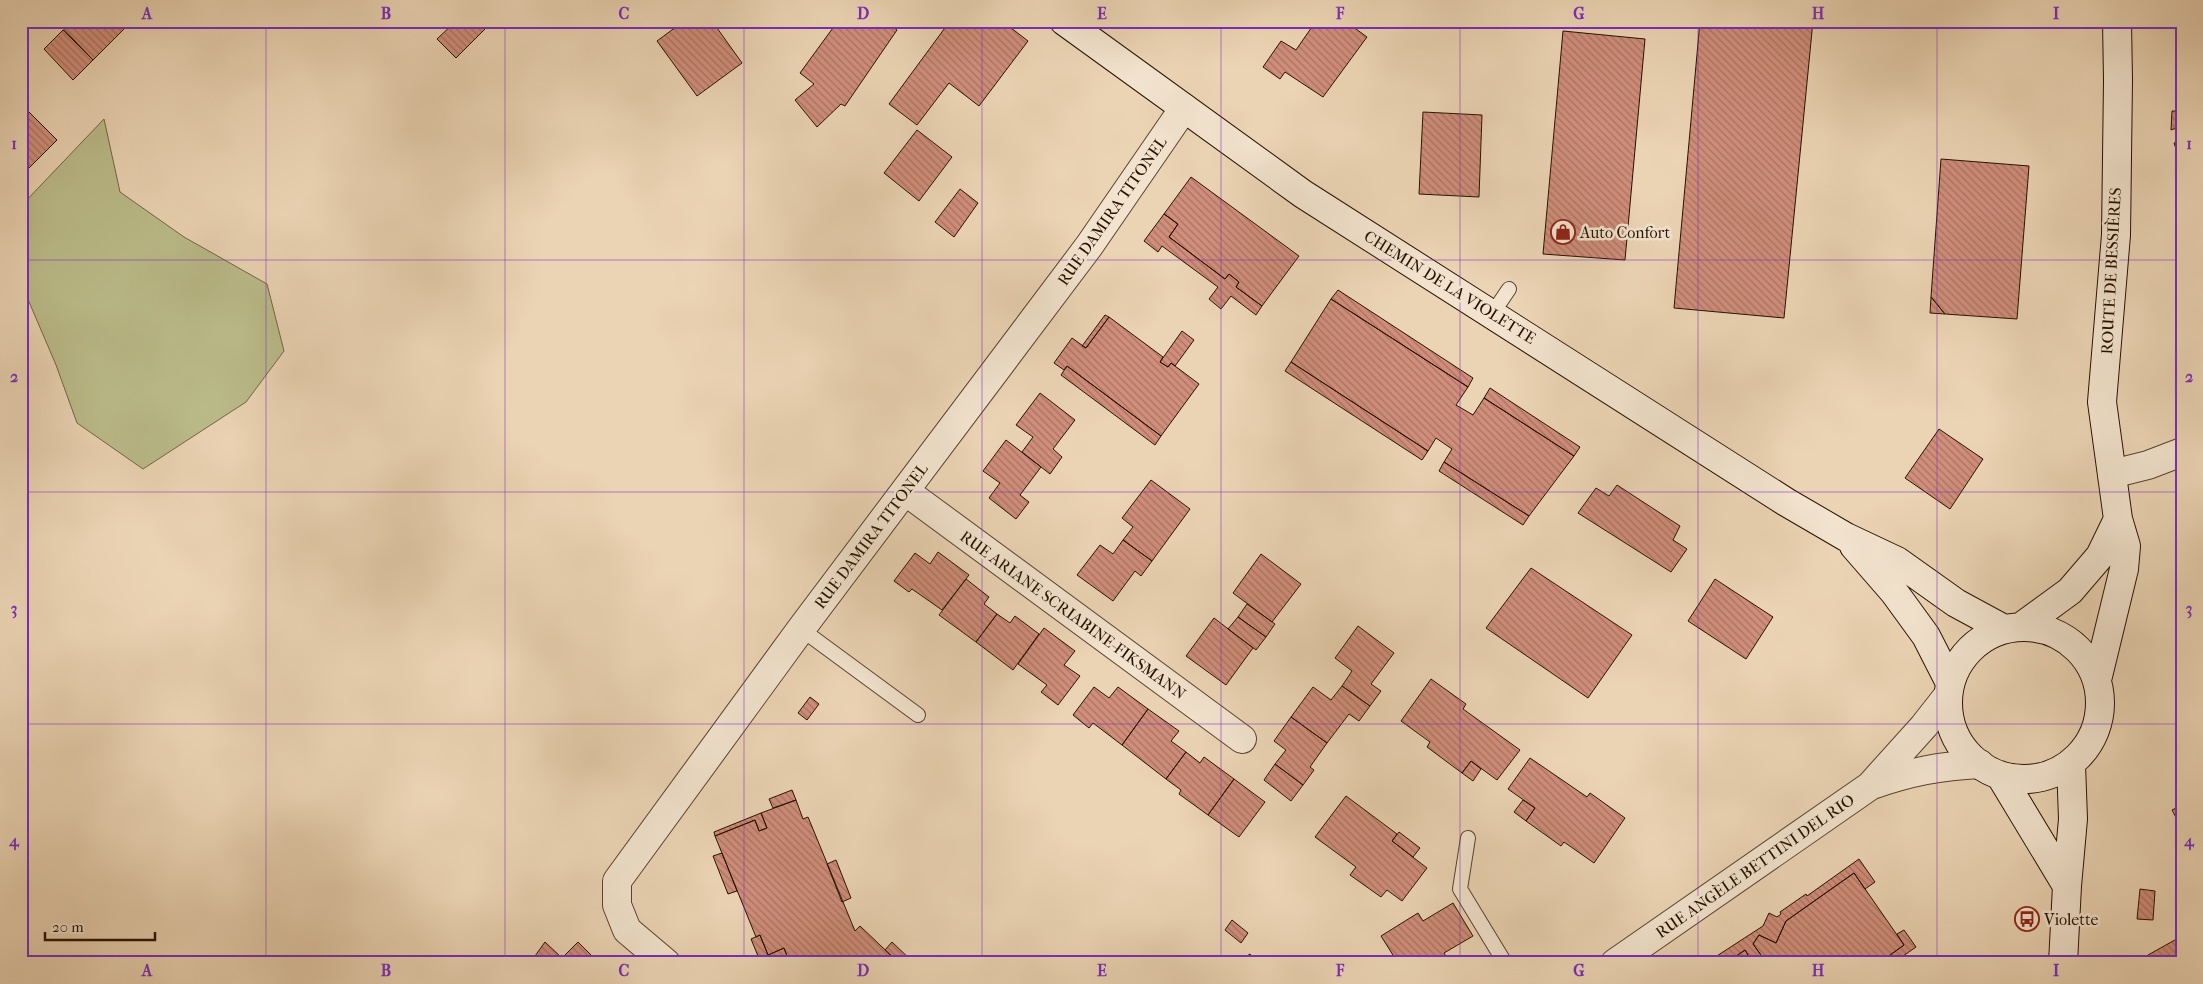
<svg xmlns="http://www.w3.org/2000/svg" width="2203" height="984" viewBox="0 0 2203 984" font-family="'IM FELL French Canon',serif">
<defs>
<pattern id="building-back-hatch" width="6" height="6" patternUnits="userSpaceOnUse" patternTransform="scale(1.25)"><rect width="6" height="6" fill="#d08e7b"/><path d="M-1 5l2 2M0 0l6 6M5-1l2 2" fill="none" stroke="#a97362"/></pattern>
</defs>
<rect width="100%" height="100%" fill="#ebd4b4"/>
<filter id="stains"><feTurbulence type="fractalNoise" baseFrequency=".004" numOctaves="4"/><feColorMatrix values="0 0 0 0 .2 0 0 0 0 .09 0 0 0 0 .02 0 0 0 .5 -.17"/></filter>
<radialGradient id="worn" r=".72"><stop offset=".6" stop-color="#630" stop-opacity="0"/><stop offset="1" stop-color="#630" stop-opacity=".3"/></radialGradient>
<path fill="#bbbc8a" stroke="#716645" d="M104,119L120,192L184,237L267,284L284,351L246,402L143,469L77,423L56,365L21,283V206Z"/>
<path fill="url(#building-back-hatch)" stroke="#271100" d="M56,21H132L93,60Z
M456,21H479L486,28L456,58L437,39Z
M684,21H712L742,63L697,96L657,41Z
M838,21H885L897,30L845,106L841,104L817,127L795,100L814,84L800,73Z
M950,21H1002L1028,41L979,106L949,83L917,125L889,104Z
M1316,21H1345L1367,37L1323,97L1285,72L1280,79L1263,67L1281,41L1296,50Z
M1700,21H1813L1784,318L1674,308Z
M63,30L93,60L73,80L44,49Z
M1563,31L1645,39L1625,260L1543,254Z
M21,104L57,140L21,176Z
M2172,111H2182V126L2171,130Z
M1423,112L1482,115L1479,197L1419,194Z
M917,130L952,157L919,201L884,173Z
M2182,140V166L2174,143Z
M1941,159L2029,166L2017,319L1945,314L1931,297Z
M1191,177L1299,256L1262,306L1236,287L1239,282L1229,274L1225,279L1169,237L1178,224L1164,214Z
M960,189L978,203L954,237L935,222Z
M1164,214L1178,224L1169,237L1225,279L1229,274L1239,282L1236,287L1262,306L1256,315L1231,296L1221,309L1209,299L1218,287L1162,246L1158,252L1144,241Z
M1338,290L1473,378L1468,387L1331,299Z
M1931,297L1945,314L1930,313Z
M1331,299L1468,387L1456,405L1473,415L1484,398L1574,456L1529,516L1444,462L1452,449L1436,438L1428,451L1291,362Z
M1105,315L1109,317L1086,348L1082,346Z
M1109,317L1163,357L1160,362L1168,367L1171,363L1199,384L1161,436L1067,366L1064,370L1054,363L1072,338L1086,348Z
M1182,331L1194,340L1175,366L1171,363L1168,367L1160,362Z
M1291,362L1428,451L1422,460L1285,371Z
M1067,366L1161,436L1155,445L1061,375Z
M1490,388L1580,447L1574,456L1484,398Z
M1040,393L1075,420L1053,449L1062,457L1050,474L1022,452L1033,437L1016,425Z
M1939,429L1983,459L1950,509L1905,478Z
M1006,440L1041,467L1020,495L1029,502L1016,519L989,498L1000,483L983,471Z
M1444,462L1529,516L1523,525L1439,471Z
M1151,480L1190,509L1152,561L1123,540L1133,527L1122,518Z
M1617,485L1680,526L1673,540L1687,549L1671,572L1578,513L1596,488L1609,496Z
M1123,540L1152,561L1141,576L1135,571L1113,601L1077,575L1100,545L1113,554Z
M938,552L969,575L942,610L912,589L909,592L894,581L915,553L930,564Z
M1261,554L1301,584L1272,622L1233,593Z
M1531,568L1632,635L1588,698L1486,628Z
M966,579L989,597L984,604L997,614L976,642L939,615Z
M1715,579L1773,617L1746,659L1688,621Z
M1247,604L1275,624L1266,637L1238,617Z
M997,614L1010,623L1015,616L1039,634L1013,670L976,642Z
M1238,617L1266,637L1256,650L1228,629Z
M1214,618L1253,648L1226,685L1186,656Z
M1358,626L1394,653L1371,684L1381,691L1370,706L1342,686L1352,671L1335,658Z
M1044,628L1075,651L1064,665L1080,676L1058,705L1041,692L1047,685L1018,664Z
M1431,679L1466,704L1463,709L1520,750L1497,780L1471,761L1462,773L1427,747L1430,742L1401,721Z
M1342,686L1370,706L1359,721L1349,714L1327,743L1291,717L1313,687L1331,700Z
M1094,687L1109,698L1118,687L1148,709L1122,745L1093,723L1089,728L1073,715Z
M810,697L819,704L807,720L798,713Z
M1148,709L1179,731L1171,741L1186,752L1166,779L1122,745Z
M1291,717L1327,743L1310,767L1314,770L1303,785L1275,764L1286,750L1274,741Z
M1186,752L1200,763L1204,757L1234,779L1208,815L1179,794L1181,790L1166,779Z
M1530,758L1587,797L1590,793L1625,818L1594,863L1564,842L1561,846L1526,821L1535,808L1508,789Z
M1471,761L1481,769L1473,781L1462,773Z
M1275,764L1303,785L1291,801L1264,780Z
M1234,779L1265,802L1239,837L1208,815Z
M792,790L796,800L773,808L769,799Z
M1346,796L1397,834L1392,841L1427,868L1402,901L1387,890L1381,897L1350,875L1356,867L1315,837Z
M796,800L803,819L808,817L855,931L860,926L899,963H781L787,956L784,948L768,955L760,935L756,937L715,836L755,820L759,831L767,828L761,813Z
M1523,800L1535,808L1526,821L1514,812Z
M2182,805V829L2172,810Z
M761,813L767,828L759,831L755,820L715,836L714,832Z
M1399,832L1420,848L1413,857L1392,841Z
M722,853L737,891L728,894L713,856Z
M1859,859L1875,882L1865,889L1854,873L1786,921L1776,943L1759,935L1753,944L1763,958L1757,963H1753L1745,950L1726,963H1706L1763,926L1769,913L1777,917L1781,914L1780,912L1806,894L1807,896Z
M836,860L851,898L842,902L827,864Z
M1854,873L1904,945L1879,963H1757L1763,958L1753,944L1759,935L1776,943L1786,921Z
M2140,889L2155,891L2153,920L2137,919Z
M1453,903L1473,936L1444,953L1450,963H1398L1381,936L1418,913L1423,921Z
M1232,920L1248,933L1241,943L1225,930Z
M1904,930L1916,947L1893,963H1879L1904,945L1897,934Z
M760,935L768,955L784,948L787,956L781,963H765L758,956L751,939Z
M2182,936V963H2153L2148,955Z
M545,942L562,958L578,942L599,963H530Z
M892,942L914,963H899L885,950Z
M1745,950L1753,963H1726Z
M1250,954L1256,963H1236Z"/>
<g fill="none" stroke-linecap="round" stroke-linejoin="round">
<defs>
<path id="lane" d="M1492,314L1509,289
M801,629L918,715
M1468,838L1460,889L1505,963"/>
<path id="street" d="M2112,474L2148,465L2182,452
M905,491L1242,739
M1872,785C1910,772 1939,766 1980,764
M666,963L627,930L617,905V881L801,629L1089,246L1184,108
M1615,963L1870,786L1924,726L1946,698"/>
<path id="secondary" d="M1064,21L1303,194L1786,502L1846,537L1897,561L1956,603L2004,629
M1854,546L1894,592L1926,636L1950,683
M2022,626L2070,591L2100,556L2118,519
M1948 703a76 76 0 1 1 152 0a76 76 0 1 1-152 0Z
M2098,676L2124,569L2126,546L2118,519L2102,402L2116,235L2118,80L2117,21
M2000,775L2067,886
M2063,963L2067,886L2073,819L2071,764"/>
</defs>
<use href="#lane" stroke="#58422d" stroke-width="16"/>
<use href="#street" stroke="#58422d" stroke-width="30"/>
<use href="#secondary" stroke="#271100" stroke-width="30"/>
<use href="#lane" stroke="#f2e3ce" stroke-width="14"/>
<use href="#street" stroke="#f2e3ce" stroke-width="28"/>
<use href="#secondary" stroke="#f2e3ce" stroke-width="28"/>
</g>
<path fill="none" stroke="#7b2cbf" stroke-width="1" stroke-opacity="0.55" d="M266,21V963M505,21V963M744,21V963M982,21V963M1221,21V963M1460,21V963M1698,21V963M1937,21V963M21,260H2182M21,492H2182M21,724H2182"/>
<defs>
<symbol id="shop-ring" viewBox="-11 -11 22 22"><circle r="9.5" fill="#f2e3ce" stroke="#8f2418" stroke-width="1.5"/><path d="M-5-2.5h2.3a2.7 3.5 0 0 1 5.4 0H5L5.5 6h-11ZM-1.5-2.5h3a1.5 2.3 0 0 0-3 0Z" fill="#8f2418"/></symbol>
<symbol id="bus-ring" viewBox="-11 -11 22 22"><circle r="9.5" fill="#f2e3ce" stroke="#8f2418" stroke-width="1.5"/><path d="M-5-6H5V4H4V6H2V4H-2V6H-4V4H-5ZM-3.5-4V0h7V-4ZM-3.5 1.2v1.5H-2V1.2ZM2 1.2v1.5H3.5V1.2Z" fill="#8f2418"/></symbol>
</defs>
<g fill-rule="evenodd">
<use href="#shop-ring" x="1549" y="218" width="28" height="28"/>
<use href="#bus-ring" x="2013" y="905" width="28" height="28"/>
</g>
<g text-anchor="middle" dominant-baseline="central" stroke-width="5" stroke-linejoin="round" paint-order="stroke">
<g font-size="16" fill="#271100" stroke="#f2e3ce">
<text transform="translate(1112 211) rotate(-55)">RUE DAMIRA TITONEL</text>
<text transform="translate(2111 271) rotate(-87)">ROUTE DE BESSIÈRES</text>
<text transform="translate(1450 287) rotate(32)">CHEMIN DE LA VIOLETTE</text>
<text transform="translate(871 536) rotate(-53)">RUE DAMIRA TITONEL</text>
<text transform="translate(1073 615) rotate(36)">RUE ARIANE SCRIABINE-FIKSMANN</text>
<text transform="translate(1755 866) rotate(-35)">RUE ANGÈLE BETTINI DEL RIO</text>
</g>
<g font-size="16" fill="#271100" stroke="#f2e3ce" text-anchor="start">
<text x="1580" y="232">Auto Confort</text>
<text x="2044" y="919">Violette</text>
</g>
</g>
<rect width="2203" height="984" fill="none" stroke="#ebd4b4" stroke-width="55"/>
<path d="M45 932v8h110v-8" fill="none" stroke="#271100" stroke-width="2.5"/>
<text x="52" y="932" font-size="15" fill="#271100" stroke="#f2e3ce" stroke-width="4" paint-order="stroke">20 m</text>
<rect x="28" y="28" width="2148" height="928" fill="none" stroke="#7b2cbf" stroke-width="2"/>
<g font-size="16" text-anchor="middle" font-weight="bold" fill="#7b2cbf">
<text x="147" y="19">A</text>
<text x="386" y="19">B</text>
<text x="624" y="19">C</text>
<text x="863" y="19">D</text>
<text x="1102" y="19">E</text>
<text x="1340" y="19">F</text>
<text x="1579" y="19">G</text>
<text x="1818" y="19">H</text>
<text x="2056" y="19">I</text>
<text x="14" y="149">1</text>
<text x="2189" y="149">1</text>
<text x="14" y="382">2</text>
<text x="2189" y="382">2</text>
<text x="14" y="614">3</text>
<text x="2189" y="614">3</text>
<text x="14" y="846">4</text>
<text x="2189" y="846">4</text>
<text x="147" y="976">A</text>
<text x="386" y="976">B</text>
<text x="624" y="976">C</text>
<text x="863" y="976">D</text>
<text x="1102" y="976">E</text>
<text x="1340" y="976">F</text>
<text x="1579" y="976">G</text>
<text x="1818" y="976">H</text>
<text x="2056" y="976">I</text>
</g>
<rect width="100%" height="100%" filter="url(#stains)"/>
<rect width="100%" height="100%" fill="url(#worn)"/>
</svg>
